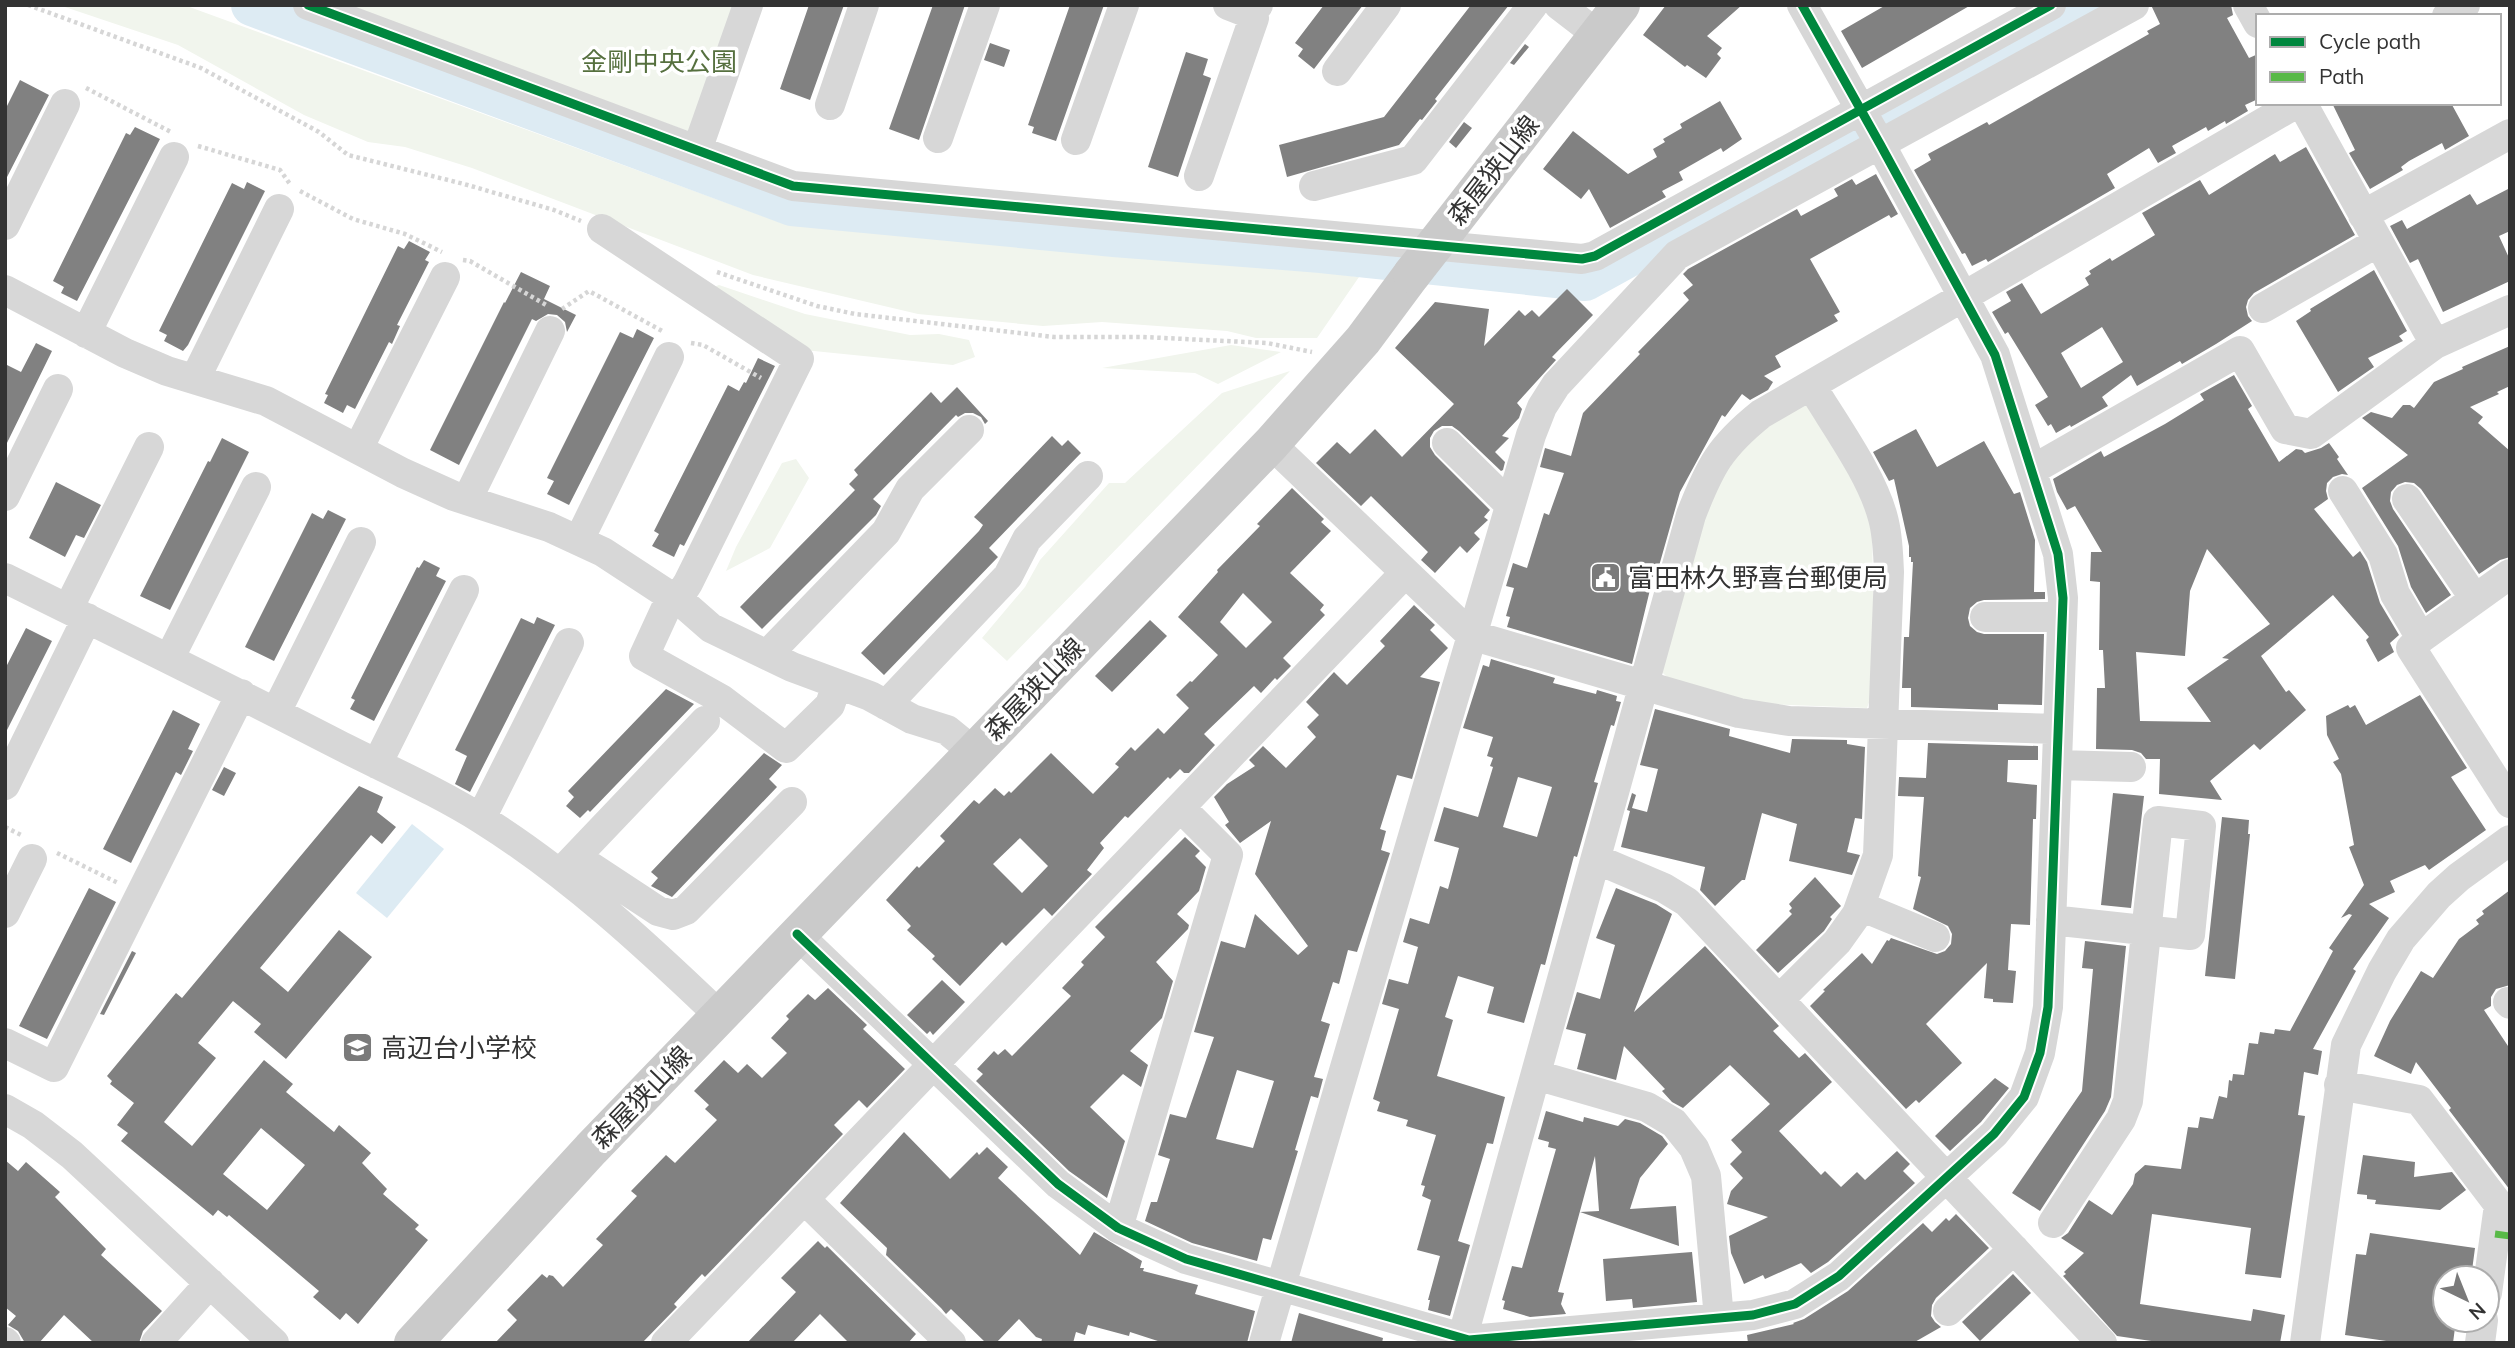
<svg xmlns="http://www.w3.org/2000/svg" width="2515" height="1348" viewBox="0 0 2515 1348" font-family="Mulish,'Noto Sans JP',sans-serif">
<rect width="100%" height="100%" fill="#fff"/>
<path fill="#f1f5ed" d="M59,5H184L782,223L1306,270L1359,277L1317,338H1256L1227,331L1102,322L1043,326L918,314L753,275L472,168L405,147L368,142L304,115L178,45Z
M342,5H738L693,133Z
M719,285L805,314L910,335L939,334L969,340L975,357L953,365L794,349L711,288Z
M1231,345L1281,352L1218,384L1195,373L1102,368Z
M1290,371L1007,661L982,638L1025,587L1040,560L1109,483H1125L1222,393Z
M1807,400L1872,512L1874,688L1867,708L1738,703L1669,679L1660,670L1710,492L1729,454Z
M796,459L809,478L770,548L726,571L736,547L782,463Z"/>
<path fill="#ddebf3" d="M412,824L444,849L387,918L356,893Z"/>
<g fill="none" stroke-linecap="round" stroke-linejoin="round">
<path stroke="#ddebf3" stroke-width="42" d="M252,5L792,205L1114,236L1321,252L1585,280L2085,5"/>
</g>
<path fill="#818181" fill-rule="evenodd" d="M809,5H844L810,100L780,89Z
M933,5H965L919,140L889,129Z
M1070,5H1104L1056,141L1032,133L1034,127L1028,125Z
M1324,5H1363L1314,69L1298,56L1303,49L1295,43Z
M1471,5H1509L1435,99L1437,101L1422,120L1420,119L1399,145L1287,177L1279,145L1384,117Z
M1666,5H1742L1707,36L1722,48L1717,54L1721,58L1706,78L1687,65L1685,67L1643,35Z
M1886,5H1971L1862,68L1841,31Z
M2151,5H2231L2233,15L2227,18L2249,58L2258,54V99L2245,105L2248,111L2226,124L2225,121L2208,131L2206,127L2172,146L2176,153L2158,163L2149,148L2107,174L2115,188L1988,262L1986,259L1972,266L1965,253L1962,254L1914,170L1931,160L1928,154L1987,122L1989,125L2149,34L2147,31L2160,24Z
M990,43L1010,50L1004,67L984,60Z
M1525,44L1529,47L1514,65L1510,63Z
M1186,52L1208,59L1203,75L1211,78L1178,177L1148,167Z
M20,80L49,95L5,181V110Z
M1720,101L1742,139L1723,152L1721,148L1679,172L1683,180L1662,191L1666,197L1610,228L1589,189L1581,199L1543,169L1573,131L1628,174L1657,157L1653,149L1665,142L1663,139L1682,128L1680,124Z
M2332,103H2451L2469,136L2445,150L2442,143L2409,161L2401,167L2403,170L2370,189L2349,153L2355,150Z
M1464,122L1472,128L1456,148L1449,142Z
M135,127L160,139L77,301L61,293L64,287L53,281L126,133L130,135Z
M2306,147L2355,235L2254,293L2248,300L2246,307L2248,316L2252,321L2216,344L2182,364L2180,361L2137,386L2131,375L2102,397L2108,406L2071,427L2070,425L2056,433L2051,424L2048,426L2035,405L2048,397L2008,332L2005,334L1992,312L2011,301L2006,292L2022,283L2041,314L2089,285L2085,278L2091,274L2089,271L2110,258L2112,261L2155,235L2142,213L2200,180L2209,195L2275,154L2280,162ZM2102,327L2123,362L2081,388L2061,353Z
M1876,174L1898,214L1891,218L1889,215L1810,259L1840,312L1834,315L1838,321L1775,356L1781,367L1764,376L1773,382L1768,390L1750,400L1742,394L1725,417L1722,415L1680,492L1659,566L1656,565L1632,664L1507,627L1510,617L1506,616L1514,588L1506,586L1513,563L1527,568L1544,513L1549,515L1564,473L1540,467L1545,448L1571,456L1583,413L1640,354L1638,352L1689,300L1683,293L1693,285L1683,274L1688,269L1797,209L1801,216L1838,196L1834,189L1852,179L1856,185Z
M247,182L265,191L188,345L183,351L164,341L167,335L159,331L232,183L244,189Z
M2510,188V231L2499,236L2510,260V281L2443,312L2418,259L2410,263L2390,226L2402,220L2407,229L2470,194L2477,205Z
M409,241L430,252L425,260L429,262L397,325L400,326L392,344L389,342L355,409L347,405L343,413L324,403L328,395L325,394L398,246L404,249Z
M2374,270L2407,331L2399,336L2403,341L2368,358L2374,367L2338,392L2296,321L2311,311L2310,309Z
M521,272L550,286L544,299L576,315L567,332L565,322L557,315L548,314L536,321L532,319L459,465L430,450L504,302L505,303Z
M1567,289L1593,315L1552,357L1556,360L1517,403L1522,409L1519,418L1502,436L1509,438L1495,452L1505,462L1503,470L1501,471L1459,431L1452,426H1442L1434,431L1430,438V447L1435,455L1490,510L1484,517L1488,520L1474,533L1480,539L1467,553L1460,546L1435,573L1421,560L1428,552L1371,496L1361,506L1316,463L1337,442L1350,454L1375,429L1402,457L1454,404L1395,348L1435,302L1489,309L1484,346L1519,310L1525,316L1532,310L1539,317Z
M637,329L654,338L569,505L547,494L554,481L547,478L620,332L633,338Z
M36,343L52,351L5,447V364L21,372Z
M2510,346V386L2497,392L2499,394L2470,407L2483,417L2478,423L2510,451V557L2500,560L2479,574L2421,489L2414,483L2405,482L2397,485L2391,492L2390,501L2393,509L2451,595L2426,613L2411,587L2398,546L2362,488L2408,455L2362,418L2371,412L2392,418L2403,405H2410L2414,408L2434,382L2463,369L2462,367Z
M758,358L775,366L684,546L680,544L674,557L652,546L659,534L654,531L728,385L739,391L744,382L746,383Z
M2234,375L2252,406L2248,409L2279,462L2296,449L2302,450L2305,453L2321,448L2329,443L2339,457L2337,459L2348,475L2342,474L2333,477L2327,483L2326,491L2328,499L2314,509L2353,557L2360,551L2367,562L2380,603L2399,635L2390,643L2394,652L2378,662L2366,640L2369,637L2333,595L2261,656L2286,692L2289,690L2306,710L2260,750L2254,744L2210,781L2222,800L2159,794L2160,759H2146L2141,753L2132,750L2096,749L2097,688H2105L2103,650H2099L2100,582L2090,581L2091,552H2102L2075,506L2067,510L2057,492L2053,479L2101,451L2104,457L2165,424L2204,400L2200,394ZM2207,549L2270,624L2222,658L2229,659L2187,688L2211,722L2140,721L2136,652L2185,656L2190,591Z
M957,387L988,421L985,424L981,417L973,413H965L958,417L956,415L873,499L881,506L876,515L762,629L740,607L855,490L849,484L858,475L854,470L931,392L941,403Z
M1916,429L1937,467L1984,441L2014,494L2020,492L2035,540L2034,592H2045V599L1984,600L1977,602L1970,608L1968,618L1970,626L1977,632L1984,634H2044L2042,705L1998,704V710L1911,707V688H1902L1904,637H1909L1913,562H1911V557H1909V546L1894,479L1889,481L1873,452Z
M1052,436L1062,446L1068,440L1081,453L989,548L998,557L884,675L861,653L979,531L983,525L974,517Z
M222,438L249,452L170,610L140,596L208,461L210,462Z
M56,482L101,505L84,538L76,535L65,557L29,538Z
M1292,488L1324,519L1321,522L1331,531L1290,573L1324,605L1320,610L1325,615L1283,658L1291,666L1277,680L1275,678L1261,693L1254,686L1204,734L1215,745L1189,773H1184L1180,769L1170,779L1168,777L1128,818L1125,816L1100,843L1104,848L1087,870L1092,874L1052,916L1044,908L1006,946L1002,942L960,986L932,959L935,956L907,930L911,926L886,900L917,866L919,868L945,841L940,836L974,800L979,804L995,788L1004,796L1009,791L1011,793L1051,753L1093,794L1119,767L1115,764L1131,747L1135,751L1158,728L1164,734L1189,708L1176,695L1190,681L1192,682L1218,655L1178,617L1218,572L1217,570L1260,526L1257,524ZM1243,593L1272,622L1246,648L1220,622ZM1020,838L1048,866L1022,893L993,864Z
M328,510L346,519L274,661L245,647L312,513L323,519Z
M424,560L440,568L436,576L446,581L374,721L350,709L355,700L351,698L417,567L419,568Z
M1414,605L1435,625L1430,630L1448,648L1420,677L1440,682L1412,779L1397,775L1380,829L1386,831L1381,850L1390,853L1357,952L1348,950L1339,984L1333,982L1321,1021L1330,1024L1314,1077L1323,1079L1318,1098L1311,1096L1295,1150L1298,1151L1271,1240L1263,1238L1257,1261L1192,1243L1145,1221L1151,1202H1157L1170,1159L1158,1155L1170,1114L1186,1118L1214,1037L1194,1032L1221,941L1245,948L1255,914L1298,955L1308,946L1255,874L1271,821L1240,843L1225,825L1229,822L1214,797L1227,784L1255,766L1249,760L1263,746L1286,768L1316,737L1307,727L1319,715L1306,702L1334,672L1347,685L1385,646L1380,641ZM1237,1070L1274,1081L1253,1148L1216,1139Z
M537,617L555,625L470,792L455,784L467,756L455,750L521,618L534,624Z
M1150,620L1167,636L1112,692L1095,676Z
M26,628L52,641L5,734V669Z
M1491,659L1555,678L1553,683L1596,694L1597,690L1617,696L1616,701L1621,702L1614,726L1611,725L1594,782L1598,783L1577,857L1574,856L1545,965L1541,964L1524,1023L1487,1013L1494,987L1458,976L1445,1017L1453,1020L1437,1076L1505,1097L1493,1144L1487,1143L1458,1241L1470,1245L1450,1316L1428,1310L1430,1300H1428L1440,1256L1417,1250L1431,1200L1422,1196L1425,1186L1421,1185L1436,1135L1406,1126L1408,1120L1377,1111L1380,1102L1373,1099L1399,1009L1382,1004L1389,979L1408,984L1418,947L1403,942L1410,918L1429,924L1440,886L1448,889L1459,848L1434,841L1444,807L1478,817L1493,767L1490,766L1493,758L1487,756L1493,737L1463,728L1483,665L1489,667ZM1518,777L1552,787L1537,837L1503,827Z
M666,689L694,704L590,812L588,810L580,818L566,806L574,797L568,791Z
M2420,695L2467,768L2451,777L2486,830L2429,870L2425,865L2390,881L2395,892L2369,904L2389,918L2353,969L2356,971L2313,1049L2322,1051L2318,1075L2304,1072L2298,1115L2305,1116L2281,1278L2245,1274L2251,1228L2152,1214L2140,1304L2251,1321L2253,1309L2285,1315L2280,1343H2165L2117,1336L2063,1276L2066,1274L2064,1272L2084,1253L2061,1238L2068,1233L2089,1200L2112,1215L2133,1184L2135,1174L2145,1165L2181,1169L2188,1127L2198,1128L2200,1117L2213,1119L2219,1096L2227,1098L2229,1080L2232,1081L2233,1074L2244,1075L2249,1043L2258,1044L2260,1032L2274,1034L2275,1029L2290,1031L2333,951L2329,948L2352,915L2349,914L2341,918L2364,885L2349,847L2354,845L2341,774L2333,762L2339,759L2327,735L2326,716L2348,705L2350,708L2355,705L2366,725Z
M1655,709L1730,729L1729,736L1790,753L1792,739L1847,740V744L1865,747L1862,819L1855,818L1847,852L1860,855L1852,875L1789,861L1797,824L1762,813L1745,880H1742L1715,906L1700,890L1705,867L1621,847L1630,811L1627,810L1632,793L1636,795L1632,808L1647,812L1658,769L1640,765Z
M173,710L200,724L188,749L193,751L181,775L176,772L131,863L103,849Z
M1928,743L2038,746V760H2008L2007,782L2037,785L2036,819H2033L2030,925L2011,924L2008,970L2016,971L2013,1003L1993,1002V999L1984,998L1987,963L1926,1024L1962,1063L1919,1103L1916,1100L1906,1109L1810,1006L1825,991L1823,990L1862,953L1872,964L1887,940L1889,941L1891,938L1937,954L1945,951L1951,944L1952,934L1948,926L1913,909L1921,877L1918,876L1924,797L1898,796L1899,777L1926,778Z
M764,753L782,765L769,779L777,787L672,897L651,886L658,878L651,872Z
M224,767L236,773L224,796L212,790Z
M359,786L383,797L377,812L396,827L382,844L371,835L260,968L288,992L339,930L372,957L286,1059L254,1032L261,1024L233,1001L198,1043L216,1058L164,1122L192,1146L264,1060L293,1084L286,1092L334,1132L339,1125L371,1153L362,1163L387,1189L383,1194L419,1225L415,1229L428,1240L358,1324L346,1313L340,1320L313,1297L319,1291L229,1215L227,1217L218,1210L213,1216L121,1141L128,1133L117,1125L134,1103L110,1084L112,1081L107,1076L176,993L182,998ZM261,1128L305,1165L267,1210L223,1174Z
M2113,793L2144,796L2131,908L2101,905Z
M2222,817L2249,820L2248,834H2250L2235,979L2205,976Z
M1185,837L1200,851L1195,856L1206,867L1199,891L1177,914L1189,925L1188,929L1156,962L1173,981L1162,1018L1130,1051L1148,1065L1141,1087L1123,1074L1090,1107L1125,1141L1107,1198L1069,1171L976,1081L983,1074L977,1069L994,1051L998,1055L1005,1049L1012,1056L1071,996L1062,988L1084,965L1081,962L1105,937L1095,927Z
M1815,877L1841,906L1830,917L1832,919L1824,931L1778,973L1756,950L1792,914L1789,911L1792,908L1789,904Z
M89,888L116,902L47,1039L19,1026Z
M1616,888L1656,904L1672,914L1634,1012L1705,946L1779,1026L1773,1031L1799,1058L1805,1053L1832,1082L1779,1131L1821,1175L1825,1171L1841,1187L1857,1172L1865,1180L1897,1151L1910,1164L1903,1171L1915,1183L1828,1262L1811,1273L1801,1263L1765,1279L1763,1275L1744,1284L1731,1253L1729,1236L1768,1217L1727,1204L1731,1191L1743,1178L1730,1164L1742,1152L1731,1140L1770,1104L1730,1065L1683,1108L1672,1102L1662,1091L1665,1089L1624,1046L1616,1080L1577,1069L1586,1034L1566,1029L1577,992L1600,999L1615,945L1596,938Z
M2510,890V985L2496,989L2491,997V1006L2484,1010L2510,1049V1190L2449,1110L2451,1108L2416,1062L2411,1074L2374,1056L2390,1021L2421,971L2433,978L2459,939L2479,924L2476,920L2484,914L2482,911Z
M2085,941L2126,946L2111,1097L2105,1111L2040,1211L2012,1193L2082,1091L2093,969L2082,968Z
M132,951L136,953L104,1015L100,1014Z
M942,980L965,1002L933,1035L930,1031L927,1034L907,1015Z
M828,988L867,1025L863,1029L905,1069L867,1108L859,1100L834,1125L843,1134L705,1277L702,1274L674,1304L677,1307L642,1343H495L517,1320L507,1310L542,1274L547,1278L549,1275L553,1276L563,1287L603,1245L596,1239L637,1196L631,1191L666,1155L675,1163L717,1120L705,1109L709,1105L694,1091L724,1060L738,1073L747,1064L762,1078L787,1053L771,1038L789,1019L786,1016L808,994L815,1000Z
M1995,1078L2009,1088L1981,1122L1950,1151L1935,1136Z
M1546,1111L1583,1122L1584,1117L1618,1126L1625,1119L1640,1123L1662,1136L1668,1144L1640,1178L1630,1209L1676,1206L1679,1246L1580,1212L1599,1211L1595,1156L1558,1292L1564,1293L1561,1304L1566,1314L1530,1317L1503,1309L1505,1301L1502,1300L1512,1266L1522,1268L1556,1149L1548,1147L1549,1142L1538,1139Z
M904,1132L950,1179L977,1152L979,1155L987,1147L1008,1167L998,1178L1080,1255L1094,1232L1142,1261L1140,1268H1144L1143,1271L1198,1285L1195,1294L1255,1311L1247,1343H1164L1130,1332L1129,1336L1088,1325L1085,1335L1076,1332L1073,1343H1041L1042,1339L1036,1337L1019,1319L996,1343H986L951,1309L946,1314L941,1308L886,1255L887,1248L840,1203Z
M2363,1155L2415,1162L2414,1177L2452,1172L2466,1190L2440,1210L2375,1204L2376,1200L2367,1199V1195L2357,1194Z
M5,1160L18,1171L26,1162L60,1192L55,1197L106,1249L101,1255L162,1311L143,1331L139,1343H94L64,1315L39,1343H25L18,1331L8,1325L16,1316L5,1307Z
M1956,1214L1989,1248L1936,1298L1932,1305L1931,1316L1935,1322L1941,1327L1913,1343H1748L1747,1335L1794,1324L1793,1323L1804,1319L1848,1291L1923,1223L1932,1232L1946,1218L1949,1221Z
M2370,1233L2475,1248L2471,1278H2445V1320H2456L2453,1343H2400L2345,1335L2356,1254L2366,1255Z
M818,1241L825,1248L827,1246L916,1334L908,1343H849L820,1314L792,1343H747L796,1292L781,1278Z
M1692,1252L1697,1302L1633,1308L1632,1299L1606,1301L1603,1259Z
M2013,1274L2031,1293L1980,1341L1962,1322Z
M1299,1313L1383,1338L1382,1343H1291Z"/>
<g fill="none" stroke-linecap="round" stroke-linejoin="round">
<path stroke="#d6d6d6" stroke-width="4.5" stroke-dasharray="3.5 3.5" stroke-linecap="butt" d="M28,5L201,68L319,132L348,155L464,184L554,210L581,221
M86,88L171,132
M198,146L280,170L290,184
M300,191L353,219L405,234L442,252
M463,260L470,261L548,306
M717,272L817,306L855,314L1054,337H1143L1267,343L1312,352
M562,309L589,291L664,332
M691,343L703,345L761,378
M5,827L21,835
M57,853L118,883"/>
<path stroke="#d7d7d7" stroke-width="30" d="M308,5L793,186L1582,259L1595,256L2051,5
M1228,5L1251,14
M1559,5L1598,35
M2248,5L2258,23
M2447,16L2465,5
M1337,71L1386,5
M2302,103L2435,344
M830,105L864,5
M938,138L985,5
M1076,140L1124,5
M697,150L748,5
M1199,176L1254,18L1251,14L1258,5
M1314,186L1413,160L1533,5
M2363,215L2510,134
M5,225L65,104
M602,229L799,359L688,583L677,600L667,606L644,656L721,699L786,748L830,705L837,684
M5,290L125,353L167,371L266,401L403,473L454,496L549,527L603,552L687,607L711,628L792,667L870,696L912,719L947,730L974,752
M2263,308L2378,242
M86,333L174,157
M195,379L279,209
M1447,443L1510,505
M1271,444L1471,635L1739,713L1789,721L2058,729
M358,449L445,277
M2032,470L2240,351L2285,429L2311,434L2435,344L2510,310
M2343,491L2383,555L2395,594L2421,638
M5,496L58,389
M2407,499L2475,599
M467,500L550,331
M579,540L669,357
M2510,574L2421,638L2411,648L2510,803
M5,578C116,633 227,687 337,744C386,769 437,791 483,820C569,874 646,945 720,1016
M68,609L149,447
M1985,617H2062
M767,655L886,532L910,489L969,430
M169,659L256,487
M886,705L1008,576L1027,539L1088,476
M276,712L361,542
M377,764L464,590
M2057,765L2131,767
M5,785L87,618
M481,818L569,643
M576,857L658,911L673,915L686,910L792,802
M1596,859L1664,888L1687,902L2102,1343
M564,869L705,721
M1860,906L1935,937
M5,913L32,859
M2051,920L2190,935L2201,826L2158,821L2128,1101L2121,1119L2053,1223
M797,934L1058,1184L1118,1228L1186,1259L1469,1340L1753,1315L1795,1304L1839,1276L1994,1134L2024,1097L2040,1053L2048,1007L2063,598L2058,554L1995,355L1880,144L1802,5
M1780,999L1837,942L1857,914L1878,855L1889,572C1888,554 1888,536 1883,518C1872,475 1834,424 1811,385
M2508,1002L2510,1004
M5,1043L54,1067L241,694
M1536,1075L1647,1107L1674,1123L1694,1148L1706,1176L1719,1318
M2339,1085L2419,1100L2499,1205L2487,1293
M5,1109L33,1125L72,1155L274,1343
M804,1199L951,1343
M1118,1228L1228,855L1181,808
M1948,1311L2014,1249
M5,1342L6,1343
M156,1343L210,1283
M666,1343L1404,574
M1264,1343L1531,435L1542,407L1556,385L1677,255L2134,5
M1461,1343L1691,515C1710,466 1720,447 1761,414L2297,103
M2305,1343L2346,1045L2382,971L2401,939L2439,895L2459,877L2510,840
M2480,1343L2483,1320"/>
<path stroke="#cacaca" stroke-width="38" d="M1448,228L1621,5
M413,1343L591,1149L1271,444L1363,340L1412,274"/>
<path stroke="#cacaca" stroke-width="38" d="M1412,274L1448,228"/>
<path stroke="#58b947" stroke-width="7" stroke-dasharray="14 7" stroke-linecap="butt" d="M2495,1234L2510,1236"/>
<defs>
<path id="cycleway" d="M308,5L793,186L1582,259L1595,256L2051,5
M797,934L1058,1184L1118,1228L1186,1259L1469,1340L1753,1315L1795,1304L1839,1276L1994,1134L2024,1097L2040,1053L2048,1007L2063,598L2058,554L1995,355L1880,144L1802,5"/>
</defs>
<use href="#cycleway" stroke="#fff" stroke-width="13"/>
<use href="#cycleway" stroke="#00873e" stroke-width="9"/>
</g>
<defs>
<symbol id="civic-square" viewBox="-11 -11 22 22"><rect x="-9" y="-9" width="18" height="18" rx="4" fill="#7a7a7a" stroke="#fff"/><path d="M-.6-6.5H3V-4.5H.6V-3L4-1V1h2V6H-6V1h2V-1L-.6-3ZM-1.2 2.5V6h2.4V2.5Z" fill="#fff"/></symbol>
<symbol id="school-square" viewBox="-11 -11 22 22"><rect x="-9" y="-9" width="18" height="18" rx="4" fill="#7a7a7a" stroke="#fff"/><path d="M0-5L7-2L0 1L-7-2ZM-4 1L0 2.5L4 1V4Q0 6-4 4Z" fill="#fff"/></symbol>
</defs>
<g fill-rule="evenodd">
<use href="#civic-square" x="1588" y="560" width="35" height="35"/>
<use href="#school-square" x="340" y="1030" width="35" height="35"/>
</g>
<g text-anchor="middle" dominant-baseline="central" stroke-width="7" stroke-linejoin="round" paint-order="stroke">
<g font-size="26" fill="#56703f" stroke="#fff">
<text x="659" y="61">金剛中央公園</text>
</g>
<g font-size="26" fill="#333" stroke="#fff">
<text transform="translate(1493 170) rotate(-52)">森屋狭山線</text>
<text transform="translate(1034 689) rotate(-46)">森屋狭山線</text>
<text transform="translate(641 1097) rotate(-46)">森屋狭山線</text>
</g>
<g font-size="26" fill="#333" stroke="#fff" text-anchor="start">
<text x="1628" y="577">富田林久野喜台郵便局</text>
<text x="381" y="1047">高辺台小学校</text>
</g>
</g>
<rect width="2515" height="1348" fill="none" stroke="#333333" stroke-width="14"/>
<rect x="2256" y="14" width="245" height="91" fill="#ffffff" stroke="#adadad" stroke-width="2"/>
<rect x="2270" y="37" width="35" height="10" fill="#00873e" stroke="#adadad" stroke-width="2"/>
<text x="2319" y="49" font-size="21" fill="#333333">Cycle path</text>
<rect x="2270" y="72" width="35" height="10" fill="#58b947" stroke="#adadad" stroke-width="2"/>
<text x="2319" y="84" font-size="21" fill="#333333">Path</text>
<g transform="translate(2466 1299) rotate(137)"><circle r="33" fill="#ffffff" stroke="#adadad" stroke-width="2"/>
<path d="M0-5L12 26L0 18L-12 26Z" fill="#7a7a7a"/>
<text y="-10" font-size="19" font-weight="bold" text-anchor="middle" fill="#333333">N</text>
</g>
</svg>
